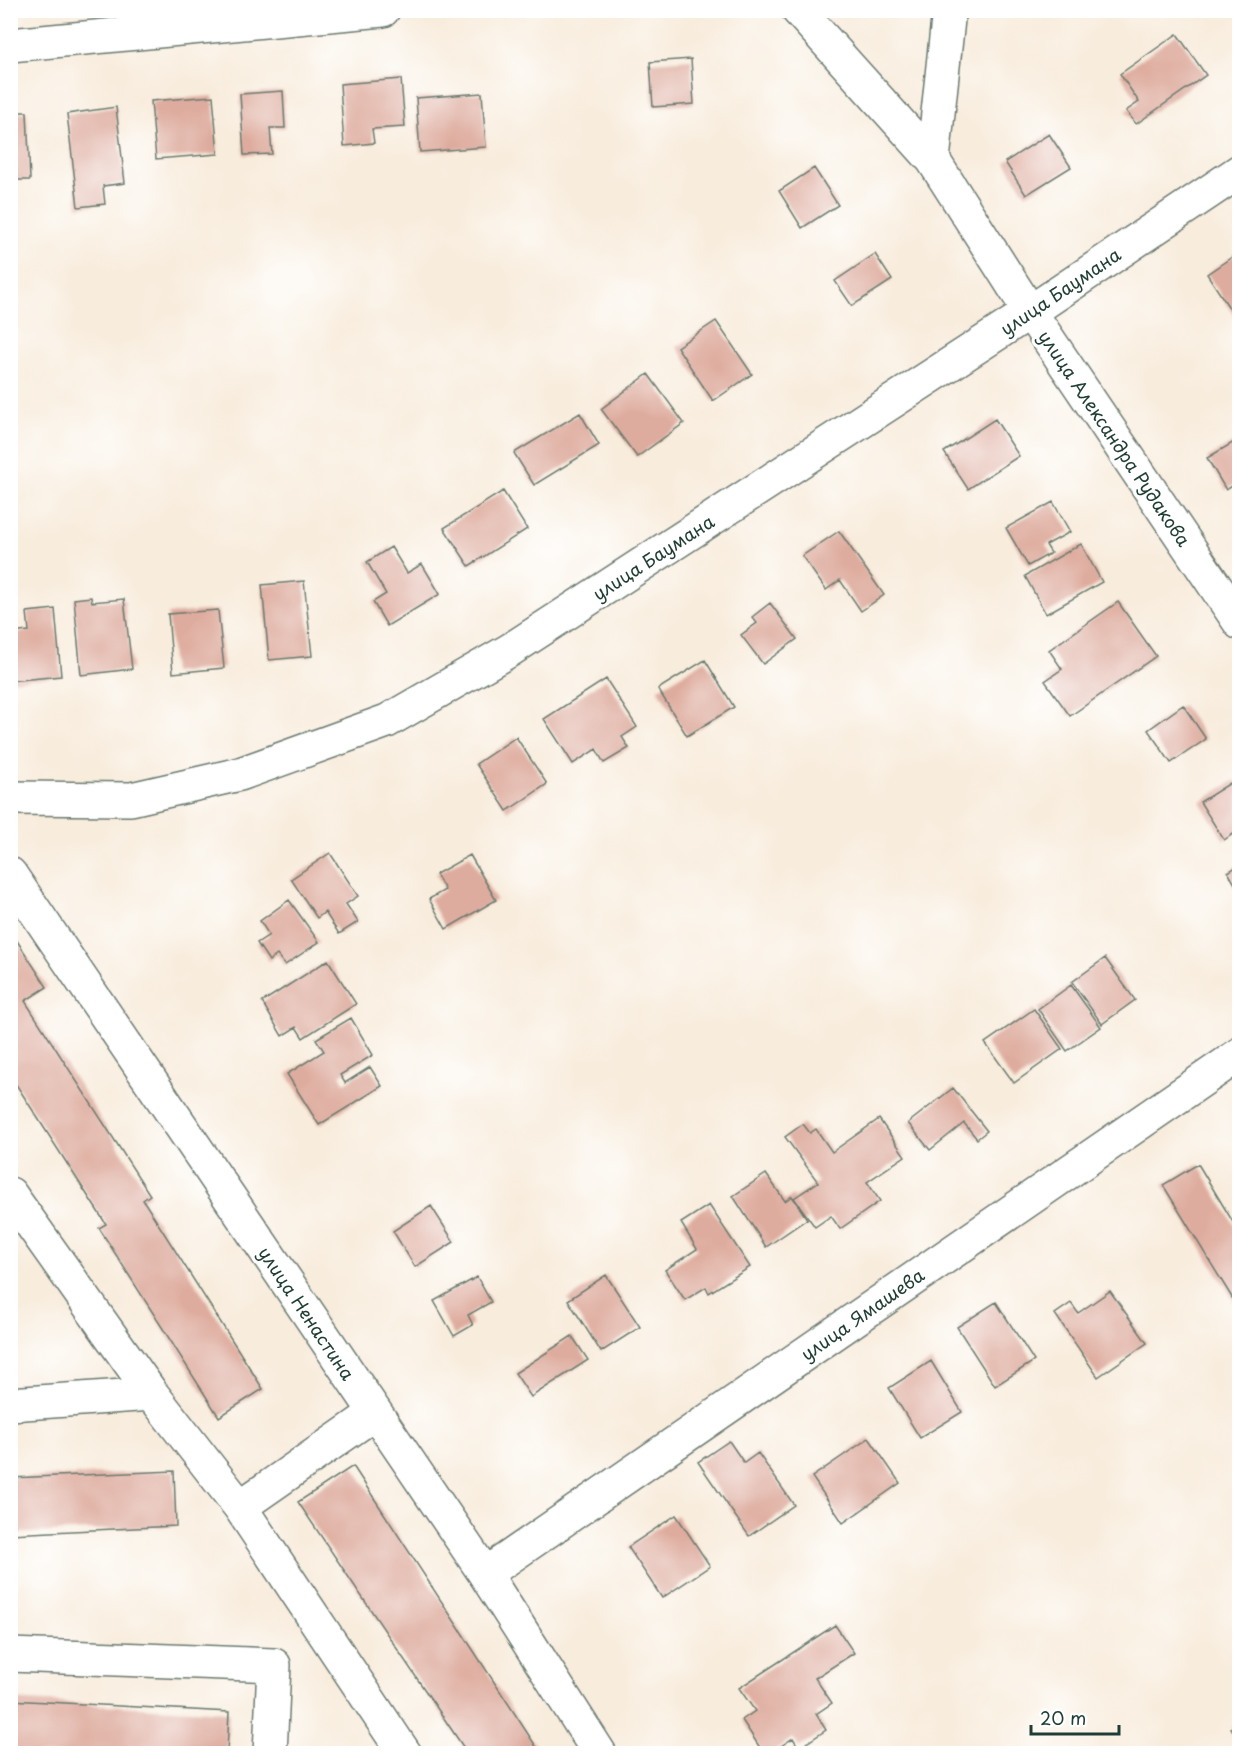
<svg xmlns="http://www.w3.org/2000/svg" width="1250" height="1764" viewBox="0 0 1250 1764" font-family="'Playpen Sans',sans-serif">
<rect width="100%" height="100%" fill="#fff"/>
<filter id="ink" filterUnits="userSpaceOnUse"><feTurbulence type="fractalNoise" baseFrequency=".0167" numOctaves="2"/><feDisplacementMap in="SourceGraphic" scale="12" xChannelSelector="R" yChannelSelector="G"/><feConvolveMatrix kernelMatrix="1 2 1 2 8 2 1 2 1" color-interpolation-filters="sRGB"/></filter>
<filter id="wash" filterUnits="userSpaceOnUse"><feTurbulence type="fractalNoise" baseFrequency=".008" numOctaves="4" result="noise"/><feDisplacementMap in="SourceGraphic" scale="24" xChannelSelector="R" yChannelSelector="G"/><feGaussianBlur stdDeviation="1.35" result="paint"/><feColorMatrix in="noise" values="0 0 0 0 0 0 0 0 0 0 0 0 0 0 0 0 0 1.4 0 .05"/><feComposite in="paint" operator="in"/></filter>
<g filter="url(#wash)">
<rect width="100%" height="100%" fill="#f8ecdc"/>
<g id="blocks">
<path fill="#deac9e" d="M1177,34L1206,75L1136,124L1126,111L1139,102L1120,74Z
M691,59L694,104L653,107L650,62Z
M401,79L405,127L372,129L374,143L344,146L340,84Z
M283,91L285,128H270L272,154L244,155L240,94Z
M482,93L486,147L420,152L416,98Z
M213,96L218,154L156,159L151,101Z
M116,107L125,183L103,186L105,204L78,207L67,114Z
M10,112H27L30,180H10Z
M1049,134L1071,167L1026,195L1005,162Z
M814,168L838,205L802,228L779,191Z
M875,254L892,280L852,306L835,281Z
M1235,255L1239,262V323L1207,274Z
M716,321L752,374L713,401L677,347Z
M648,374L684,423L637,457L601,409Z
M580,413L599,445L534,485L514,453Z
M995,419L1019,456L968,489L944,452Z
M1239,439V482L1226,490L1207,458Z
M503,491L527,529L469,566L444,528Z
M1053,502L1070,532L1046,545L1051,553L1028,566L1006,528Z
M839,531L884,595L861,611L840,580L826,590L802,556Z
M1081,544L1102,582L1046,614L1025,576Z
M391,547L407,573L422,564L440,594L387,626L373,602L386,594L367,562Z
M304,581L312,656L269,660L262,585Z
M91,597L92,602L124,599L132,669L81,675L74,599Z
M1118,602L1156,656L1070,716L1045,681L1062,669L1049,650Z
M770,603L797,639L763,664L741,635L757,623L752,617Z
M55,609L61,676L10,681V633L29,631L27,612Z
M218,610L224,668L173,673L168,614Z
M705,660L734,707L687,736L658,689Z
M606,679L637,727L622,737L629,748L604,763L596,749L573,764L544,719Z
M1183,705L1206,739L1171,763L1148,730Z
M516,737L547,784L507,811L476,764Z
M1235,780L1239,787V830L1224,840L1200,802Z
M330,853L358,896L346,904L358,922L339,934L325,912L317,918L291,879Z
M470,855L496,900L446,929L429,899L445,890L436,874Z
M1239,865V891L1228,872Z
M289,900L319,942L285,965L277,955L269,961L257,943L269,935L260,921Z
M10,930L47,987L25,1001L150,1195L143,1200L263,1389L219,1417L99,1228L106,1224L10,1075Z
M1105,958L1135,1000L1102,1024L1072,982Z
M328,960L356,1004L303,1038L296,1027L282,1036L262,1002Z
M1071,985L1101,1027L1067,1051L1038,1009Z
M1034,1009L1062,1049L1014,1083L985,1043Z
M351,1018L373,1055L340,1075L345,1083L370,1067L382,1086L319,1125L287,1074L324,1051L316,1039Z
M953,1088L987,1131L977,1139L964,1123L930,1150L908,1123Z
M879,1119L905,1156L867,1182L880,1201L840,1229L831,1216L815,1227L794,1198L818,1182L785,1137L803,1124L810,1133L816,1129L832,1152Z
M1198,1164L1239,1232V1309L1163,1185Z
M766,1174L785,1201L792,1196L807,1219L766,1247L733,1196Z
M709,1205L750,1267L709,1293L706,1287L685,1300L665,1270L697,1249L681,1223Z
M431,1206L454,1242L415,1267L393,1231Z
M606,1275L640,1327L601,1352L568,1300Z
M477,1277L491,1302L468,1315L473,1325L454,1336L434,1301Z
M1110,1291L1147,1343L1098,1377L1055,1314L1071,1303L1078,1313Z
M996,1302L1034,1361L995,1386L957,1327Z
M572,1336L588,1360L531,1397L515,1373Z
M931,1361L962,1412L920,1438L889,1388Z
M869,1438L900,1483L843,1523L812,1477Z
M729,1441L744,1463L758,1453L794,1505L749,1536L698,1462Z
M353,1466L541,1754H468L298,1502Z
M174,1471L176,1526L10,1534V1478Z
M676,1515L710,1566L662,1598L628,1547Z
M835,1625L854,1653L815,1678L832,1703L816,1714L826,1730L799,1748L793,1738L769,1754H764L742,1720L755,1711L739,1688Z
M10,1700L229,1712L227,1754H10Z
M1239,1722V1740L1231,1728Z
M1239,1745V1754H1230L1229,1752Z"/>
</g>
</g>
<g filter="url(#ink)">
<use href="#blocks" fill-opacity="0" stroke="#6b7a6f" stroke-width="1.5"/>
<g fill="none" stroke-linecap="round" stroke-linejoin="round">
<defs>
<path id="minor" d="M798,10L933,160L1030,312L1240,623
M10,45L383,10
M933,160L949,10
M10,798L131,799L240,774L387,721L510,650L1030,312L1240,171
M10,874L485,1574L600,1754
M10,1194L152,1394L10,1404
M152,1394L240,1507L375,1413
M240,1507L405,1754
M485,1574L1240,1054
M10,1655L274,1665L270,1754"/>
</defs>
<use href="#minor" stroke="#6b7a6f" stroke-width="36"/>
<use href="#minor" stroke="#fff" stroke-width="33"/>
</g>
</g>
<g text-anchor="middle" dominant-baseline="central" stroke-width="6" stroke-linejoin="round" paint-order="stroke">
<g font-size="18" fill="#1f3d34" stroke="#fff">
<text transform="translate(1060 291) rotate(-34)">улица Баумана</text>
<text transform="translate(1115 438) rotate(56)">улица Александра Рудакова</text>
<text transform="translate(653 557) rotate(-33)">улица Баумана</text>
<text transform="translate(307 1313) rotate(56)">улица Ненастина</text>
<text transform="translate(862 1314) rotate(-35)">улица Ямашева</text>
</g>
</g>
<rect width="1250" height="1764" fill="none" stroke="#fff" stroke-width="36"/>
<path d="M1031 1725v9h88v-9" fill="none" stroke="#1f3d34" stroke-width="3"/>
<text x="1040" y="1725" font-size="18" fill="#1f3d34" stroke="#ffffff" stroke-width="4.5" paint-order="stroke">20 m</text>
</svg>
